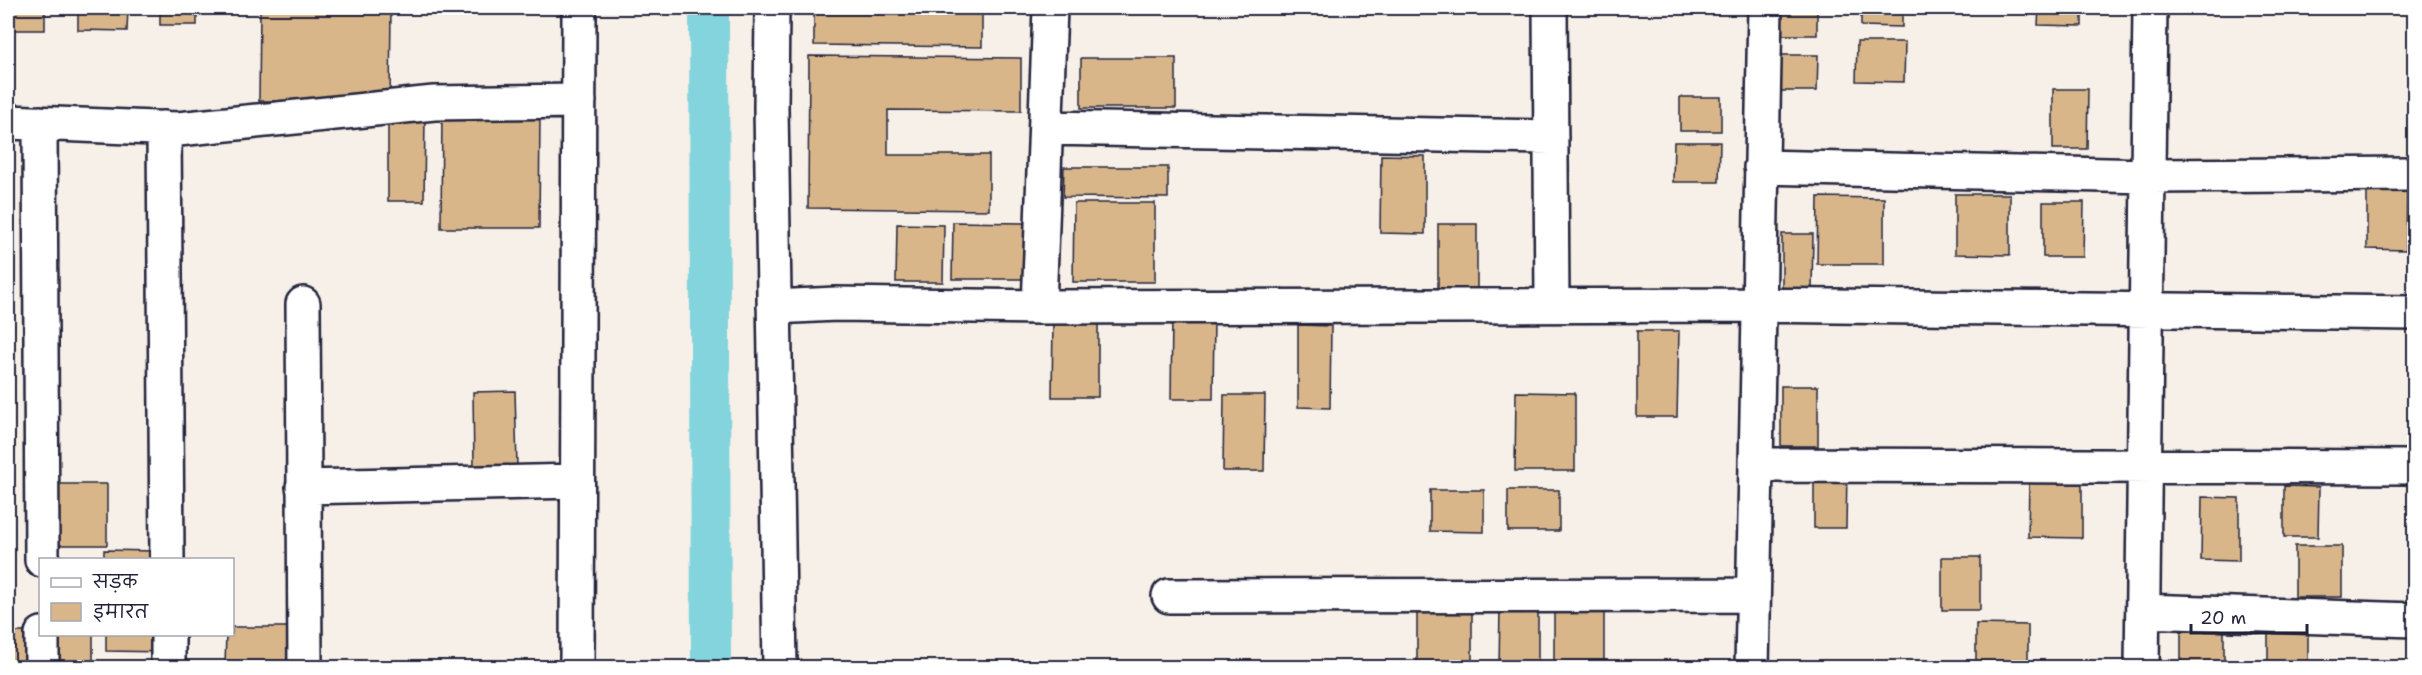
<svg xmlns="http://www.w3.org/2000/svg" width="2422" height="675" viewBox="0 0 2422 675" font-family="'Shantell Sans','Playpen Sans Deva',sans-serif">
<rect width="100%" height="100%" fill="#f7f0e8"/>
<filter id="ink" filterUnits="userSpaceOnUse"><feTurbulence type="fractalNoise" baseFrequency=".0167" numOctaves="2"/><feDisplacementMap in="SourceGraphic" scale="12" xChannelSelector="R" yChannelSelector="G"/><feConvolveMatrix kernelMatrix="1 2 1 2 8 2 1 2 1" color-interpolation-filters="sRGB"/></filter>
<g filter="url(#ink)">
<g fill="none" stroke-linecap="round" stroke-linejoin="round">
<path stroke="#83d4dc" stroke-width="40" d="M709,8L711,668"/>
</g>
<path fill="#d8b68a" stroke="#22223b" stroke-width="1.5" d="M8,8H45V30H8Z
M78,8H128L127,31L78,30Z
M160,8H197V25H160Z
M260,8H391L390,101H259Z
M814,8H982V47L814,45Z
M1775,8H1817V35H1775Z
M1861,8H1902V27L1861,26Z
M2039,8H2082V26L2038,25Z
M1857,42H1905L1904,82L1856,81Z
M1776,55H1818L1817,91H1775Z
M809,56L1021,58V111L888,110V155H989V210L808,208Z
M1081,58H1176V108H1081Z
M2053,89H2088L2087,149H2053Z
M1680,97H1721V131H1680Z
M442,112L540,113L539,228H441Z
M388,115H425L424,201H388Z
M1674,142H1720L1719,182H1673Z
M1381,155L1425,156V234L1380,233Z
M1064,167H1168V198L1063,197Z
M2367,191H2407L2406,250L2367,249Z
M1955,194H2010V255L1955,254Z
M1818,197L1884,198V264H1817Z
M2043,202H2084L2083,257H2043Z
M1074,203H1155V282H1073Z
M953,222L1024,223L1023,279H952Z
M897,224L944,225L943,282H896Z
M1438,224H1477V298H1438Z
M1782,234H1813L1812,289H1782Z
M1053,318H1098V397H1052Z
M1172,318H1214L1213,399H1171Z
M1298,325L1331,326L1330,408L1298,407Z
M1637,331H1679L1677,417H1637Z
M1781,386H1818V446H1781Z
M515,391L517,467L474,468L473,392Z
M1516,392L1575,393V471H1515Z
M1224,395H1265L1264,471H1223Z
M1814,471H1847L1846,528H1814Z
M2029,480L2082,481V538L2028,537Z
M53,484H107V545H53Z
M2284,486L2319,487L2318,537H2284Z
M1430,490H1484V532L1430,531Z
M1508,490H1559V531H1508Z
M2202,497L2239,498V561L2201,560Z
M2295,546H2342V597H2295Z
M104,550L154,551V560H104Z
M1942,557H1980V610H1942Z
M1554,600H1604V668H1554Z
M1500,607H1538V668H1499Z
M1417,609H1472V668H1417Z
M2268,623H2308V668H2268Z
M1976,624L2028,625V668H1976Z
M232,627H290V665H225L226,634H232Z
M2181,631H2224V668H2181Z
M8,632H32V668H8Z
M48,634H93V668H48Z
M106,634H166V652L106,651Z"/>
<g fill="none" stroke-linecap="round" stroke-linejoin="round">
<defs>
<path id="minor" d="M772,8L771,108L780,668
M1550,8L1552,305
M8,122L178,129L434,103L579,101
M40,123L42,560
M164,128L167,560
M1046,128L1551,137
M1761,167L2149,176L2414,174
M303,304L305,668
M774,307L836,304L1039,307L1759,305L2414,313
M1039,307L1050,8
M1756,465L2414,467
M303,487L577,481
M1169,596L1753,595
M2143,611L2414,620
M42,634V668
M168,634V668
M577,668L579,8
M1752,668L1765,8
M2142,668L2150,8"/>
</defs>
<use href="#minor" stroke="#22223b" stroke-width="38"/>
<use href="#minor" stroke="#fff" stroke-width="33"/>
</g>
</g>
<rect width="2422" height="675" fill="none" stroke="#fff" stroke-width="30"/>
<rect x="15" y="15" width="2392" height="645" fill="none" stroke="#22223b" stroke-width="2" filter="url(#ink)"/>
<rect x="39" y="558" width="195" height="78" fill="#ffffff" stroke="#a7a7b1" stroke-width="1.5"/>
<rect x="51" y="578" width="30" height="9" fill="#ffffff" stroke="#a7a7b1" stroke-width="1.5"/>
<text x="93" y="588" font-size="18" fill="#22223b">सड़क</text>
<rect x="51" y="603" width="30" height="18" fill="#d8b68a" stroke="#a7a7b1" stroke-width="1.5"/>
<text x="93" y="618" font-size="18" fill="#22223b">इमारत</text>
<path d="M2191 624v9h116v-9" fill="none" stroke="#22223b" stroke-width="3"/>
<text x="2200" y="624" font-size="18" fill="#22223b" stroke="#ffffff" stroke-width="4.5" paint-order="stroke">20 m</text>
</svg>
